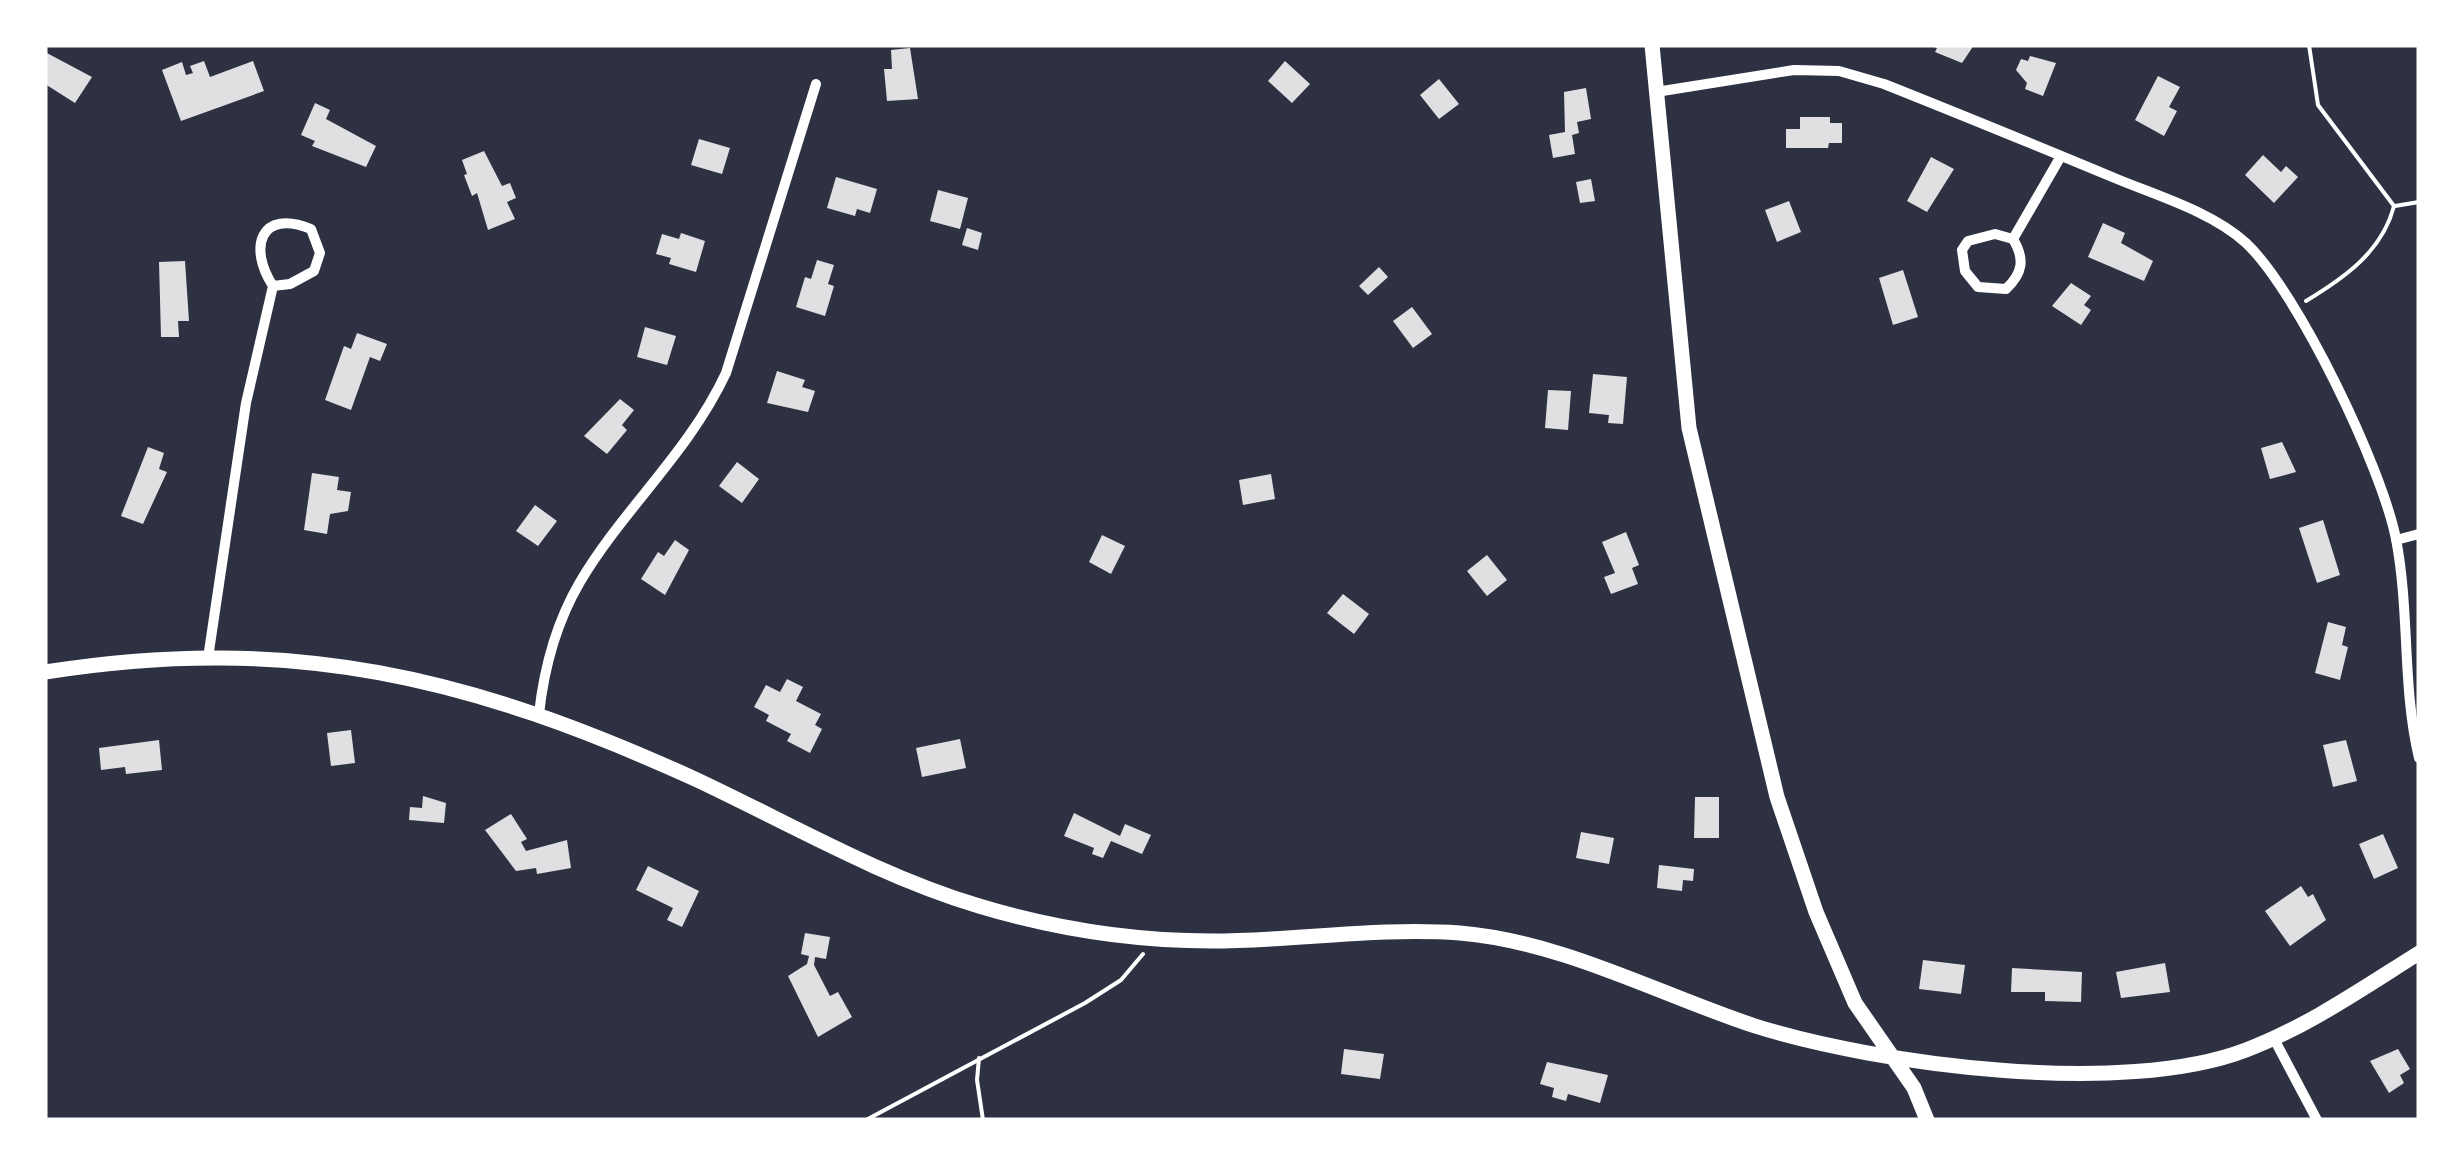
<svg xmlns="http://www.w3.org/2000/svg" width="2464" height="1165" viewBox="0 0 2464 1165" font-family="Arial,sans-serif">
<rect width="100%" height="100%" fill="#2d3142"/>
<path fill="#e0e0e3" d="M1929,45H1974L1962,63L1935,52L1937,48Z
M910,48L918,99L887,101L884,69H892L891,50Z
M45,52L92,77L75,103L45,84Z
M2030,56L2056,63L2043,96L2025,89L2027,83L2016,70L2021,59L2028,61Z
M204,61L210,77L253,61L264,91L181,121L162,70L182,62L186,75L193,73L190,66Z
M1285,61L1310,84L1292,103L1268,81Z
M2158,76L2180,87L2169,107L2177,111L2164,136L2135,120Z
M1439,79L1459,104L1439,119L1420,95Z
M1586,88L1591,119L1577,122L1579,133L1572,135L1575,154L1553,158L1549,135L1565,132L1564,92Z
M315,103L330,110L326,119L376,146L366,167L312,146L315,141L301,135Z
M1800,117H1830V123H1842V143H1829L1828,148H1786V129H1800Z
M699,139L730,148L722,174L691,165Z
M484,151L502,186L510,183L516,198L507,202L515,219L488,230L477,193L472,196L464,175L467,174L462,160Z
M2263,155L2281,172L2286,166L2298,177L2274,203L2245,175Z
M1931,157L1954,169L1927,212L1907,201Z
M836,177L877,189L870,213L857,209L855,216L827,208Z
M1591,179L1595,201L1580,203L1576,182Z
M938,190L968,198L960,229L930,221Z
M1789,201L1801,232L1777,242L1765,210Z
M2103,223L2125,233L2121,243L2153,261L2144,281L2088,257Z
M967,228L982,233L978,250L962,245Z
M681,233L705,241L696,272L669,264L671,258L656,254L662,234L679,239Z
M817,260L834,265L828,284L834,286L825,316L796,307L805,277L811,279Z
M185,261L189,321H178L179,337H161L159,262Z
M1379,267L1388,277L1368,295L1359,286Z
M1903,270L1918,317L1893,325L1879,278Z
M2071,283L2091,296L2084,305L2091,310L2081,325L2052,306Z
M1412,307L1432,334L1413,348L1393,321Z
M645,327L676,336L667,365L637,357Z
M357,333L387,344L380,361L370,357L351,410L325,400L344,346L351,349Z
M777,371L805,380L802,387L815,391L808,412L767,403Z
M1593,374L1627,377L1623,424L1608,423L1609,415L1589,413Z
M1548,390L1571,391L1568,430L1545,428Z
M620,399L634,410L622,425L627,430L607,454L584,436Z
M2282,442L2296,472L2270,479L2261,448Z
M148,447L164,453L159,469L167,472L143,524L121,516Z
M737,462L759,479L742,503L719,486Z
M312,473L339,477L337,490L351,492L348,511L330,514L327,534L304,530Z
M1271,474L1275,499L1243,505L1239,480Z
M535,505L557,521L538,546L516,531Z
M2323,520L2340,575L2317,583L2299,528Z
M1626,532L1639,565L1632,568L1638,584L1611,594L1604,577L1615,573L1602,542Z
M1102,535L1125,546L1111,574L1089,562Z
M675,540L689,550L665,595L641,579L658,552L664,556Z
M1487,555L1507,580L1487,596L1467,571Z
M1343,594L1369,614L1354,634L1327,613Z
M2328,622L2346,627L2342,645L2348,647L2340,680L2315,673Z
M787,679L803,687L796,701L821,714L815,725L822,729L810,753L787,741L791,734L766,721L769,715L754,707L766,685L780,692Z
M351,730L355,763L331,766L327,733Z
M960,739L966,768L922,777L916,748Z
M159,740L162,770L126,774L125,767L101,770L99,748Z
M2346,740L2357,781L2333,787L2323,745Z
M423,796L446,803L444,823L409,820L410,807L422,808Z
M1695,797H1719V838H1694Z
M1074,813L1120,836L1125,824L1151,835L1142,854L1111,841L1103,858L1092,854L1094,848L1064,836Z
M511,814L527,839L521,842L526,851L567,840L571,868L537,874L536,868L516,871L485,830Z
M1581,832L1614,838L1609,864L1576,858Z
M2383,834L2398,868L2374,879L2359,844Z
M1659,865L1694,869L1693,881L1683,880L1682,891L1657,888Z
M648,866L699,891L682,927L667,920L673,908L636,890Z
M2301,886L2308,897L2313,894L2326,920L2290,946L2265,911Z
M805,933L830,937L826,959L815,957L814,965L830,996L838,992L852,1017L818,1037L788,976L807,964L809,956L801,954Z
M1923,960L1965,965L1961,994L1919,989Z
M2165,963L2170,992L2121,998L2116,972Z
M2012,968L2082,972L2081,1002L2045,1001V992H2011Z
M1344,1049L1384,1054L1380,1079L1341,1074Z
M2398,1049L2410,1069L2400,1075L2404,1083L2389,1093L2370,1061Z
M1547,1062L1608,1075L1600,1103L1568,1094L1566,1101L1552,1097L1554,1088L1540,1084Z"/>
<g fill="none" stroke-linecap="round" stroke-linejoin="round">
<path stroke="#fff" stroke-width="4" d="M2395,206L2419,202
M2306,301C2344,278 2382,252 2394,206L2318,105L2309,45
M979,1058L977,1080L983,1120
M866,1120L1085,1003L1121,980L1143,954"/>
<path stroke="#fff" stroke-width="10" d="M1656,92L1794,70L1839,71L1884,84C1962,115 2040,147 2117,179C2158,196 2212,212 2246,243C2298,292 2382,468 2396,539C2410,612 2402,687 2419,758
M2013,239L1995,234L1968,241L1962,250L1965,271L1978,287L2006,289C2023,273 2025,259 2013,239L2061,156
M2396,540L2419,534
M208,658L246,403L273,286C248,248 260,208 311,229L320,253L314,271L290,284L273,286
M539,714C544,668 556,623 580,582C623,509 688,454 726,373L816,84
M2273,1037L2317,1120"/>
<path stroke="#fff" stroke-width="15" d="M1652,45L1689,428L1777,797L1816,912L1855,1003L1914,1088L1927,1120
M45,672C292,633 471,677 695,779C789,823 879,876 979,906C1052,928 1134,941 1212,941C1294,941 1377,927 1460,933C1564,942 1658,994 1755,1026C1879,1065 2124,1097 2246,1050C2307,1027 2363,988 2419,953"/>
</g>
<rect width="2464" height="1165" fill="none" stroke="#ffffff" stroke-width="95"/>
</svg>
